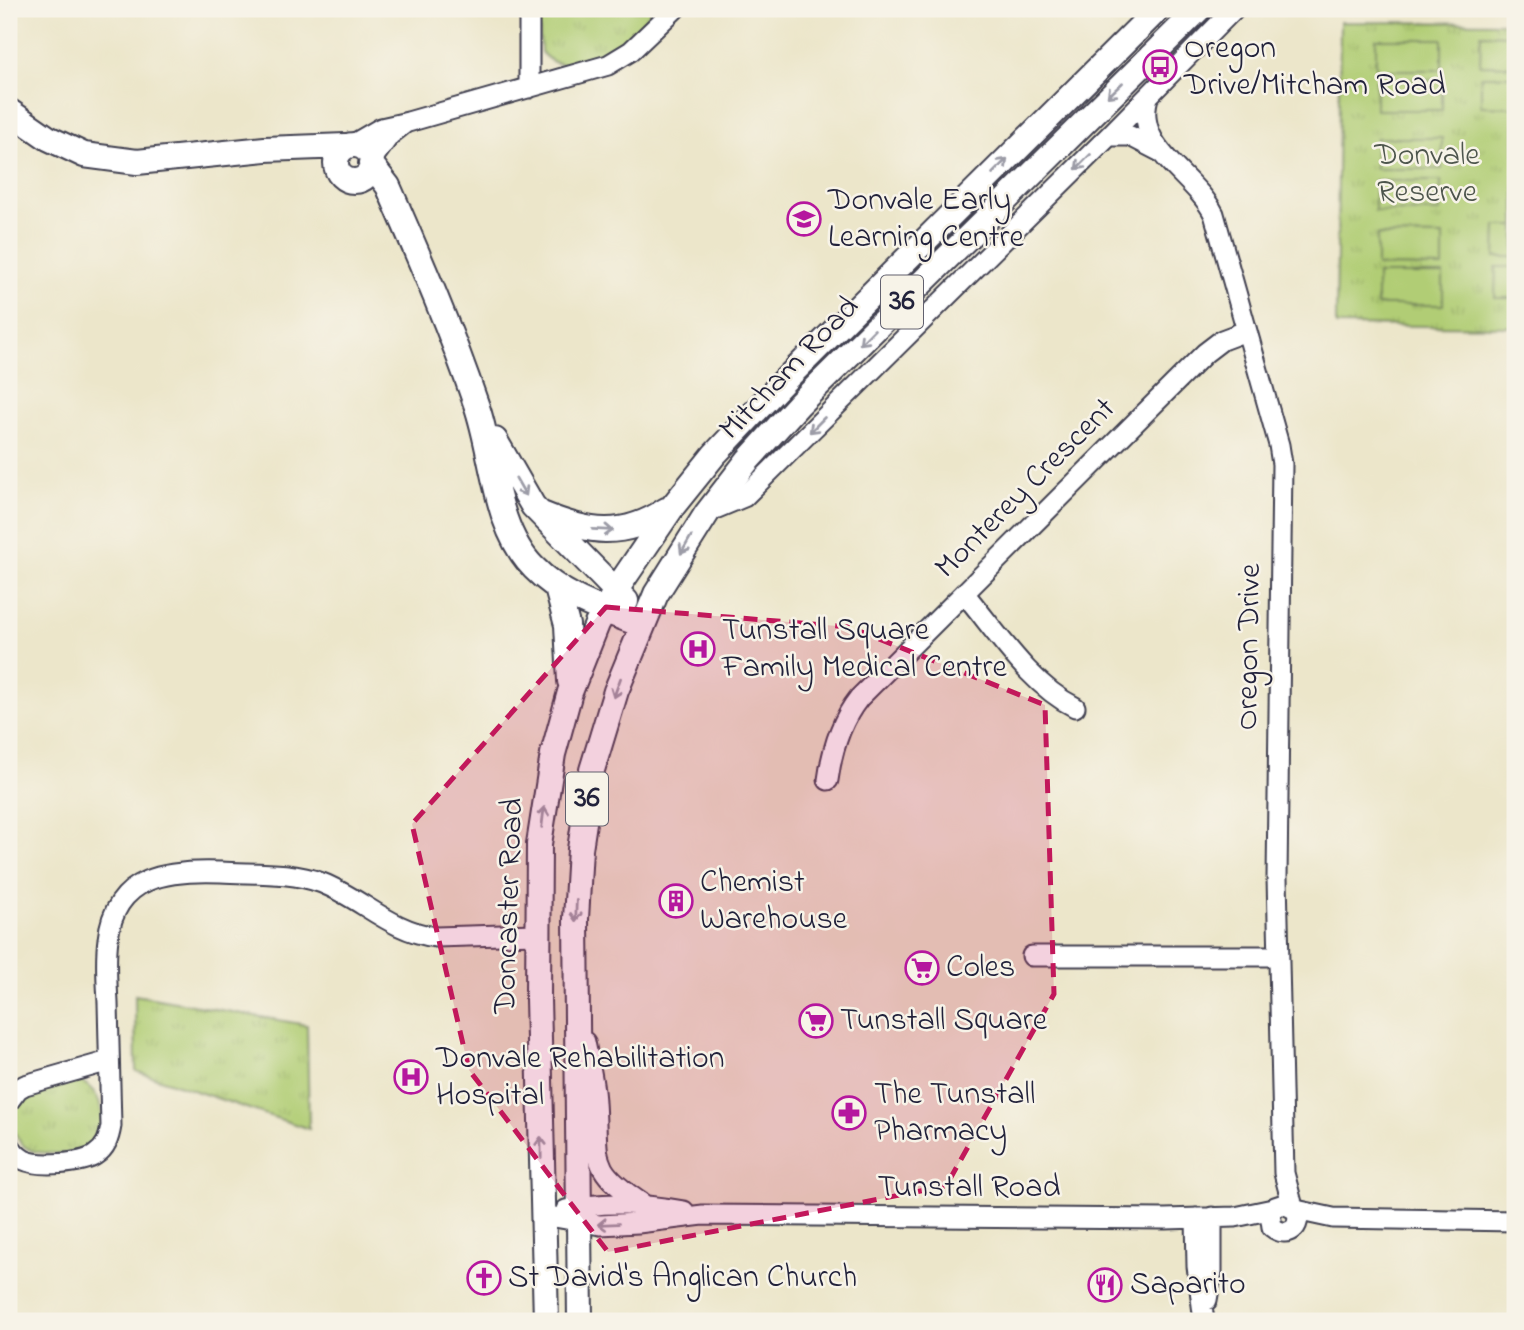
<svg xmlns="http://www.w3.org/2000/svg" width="1524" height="1330" viewBox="0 0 1524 1330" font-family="'Indie Flower',sans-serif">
<defs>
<pattern id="grass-tufts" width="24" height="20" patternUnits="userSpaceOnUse" patternTransform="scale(1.75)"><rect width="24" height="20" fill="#b1cd74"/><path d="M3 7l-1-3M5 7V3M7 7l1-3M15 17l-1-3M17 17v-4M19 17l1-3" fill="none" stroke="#98b065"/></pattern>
</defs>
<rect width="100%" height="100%" fill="#f7f3e8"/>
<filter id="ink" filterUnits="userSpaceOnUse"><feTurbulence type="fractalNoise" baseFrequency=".0143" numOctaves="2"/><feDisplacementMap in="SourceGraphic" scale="14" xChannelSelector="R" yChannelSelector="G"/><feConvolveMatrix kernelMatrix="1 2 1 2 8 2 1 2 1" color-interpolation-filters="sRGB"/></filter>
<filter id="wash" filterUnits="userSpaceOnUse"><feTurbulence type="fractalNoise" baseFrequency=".00686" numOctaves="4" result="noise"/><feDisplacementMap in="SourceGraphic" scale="28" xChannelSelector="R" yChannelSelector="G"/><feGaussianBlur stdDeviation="1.57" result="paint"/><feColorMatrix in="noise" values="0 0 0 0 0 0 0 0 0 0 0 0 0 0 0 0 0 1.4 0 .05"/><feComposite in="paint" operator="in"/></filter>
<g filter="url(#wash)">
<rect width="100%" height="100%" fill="#ece6ca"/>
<path fill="url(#grass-tufts)" stroke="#6a7858" stroke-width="2" d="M538,9H653C644,20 635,32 624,42C603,61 562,77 541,52Z
M1340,22L1515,23V327L1336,325Z
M135,995L307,1025L309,1129L136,1071Z
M79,1081C105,1089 110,1135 91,1147C78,1155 52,1154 38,1152C14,1150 4,1114 23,1098C33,1090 66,1082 79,1081Z"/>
<path fill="#b1cd74" stroke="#6a7858" stroke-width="2" d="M1481,34L1515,35V66L1480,65Z
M1376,39H1442V70H1376Z
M1481,76H1515V107L1481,106Z
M1376,79L1442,80V110H1376Z
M1376,138H1442V169H1376Z
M1375,181H1441L1440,212L1375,211Z
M1496,226H1515V257H1495Z
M1377,235L1443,236V267L1377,266Z
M1496,267H1515V298H1495Z
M1377,274H1443V305H1377Z"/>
</g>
<g filter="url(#ink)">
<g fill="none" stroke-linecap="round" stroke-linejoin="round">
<defs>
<path id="minor" d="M529,88V9
M1148,97C1133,149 1194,174 1214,214L1279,445L1282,464L1277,878L1284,1173L1293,1207
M1109,136H1130L1159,151
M350,146L381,128L408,122L608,65L631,51L675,9
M371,161L390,135L404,124
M708,512L744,497L1109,136L1234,9
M964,593C996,631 1030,685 1075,707
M828,780C832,750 840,722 859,698L1205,353L1222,340L1246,331
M1032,956H1278
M585,1042C589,1062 594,1082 595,1102C599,1161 588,1168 643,1204
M9,1101L18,1089L25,1085L109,1061
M9,1144C12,1150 17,1156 24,1160C38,1167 83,1164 95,1155C106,1148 109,1138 111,1126C110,1085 109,1044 108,1003C107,982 105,960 108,939C115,875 169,870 221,872C253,874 291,871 322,883C363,899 390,931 436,937L537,934
M566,1210C606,1200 644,1204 684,1211
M1296,1210C1303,1228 1287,1239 1272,1227L1270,1213L1275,1207L1284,1204L1296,1210L1333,1218L1515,1221
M543,1215L600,1225L638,1223L703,1215L1165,1219L1235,1217L1273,1209
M1196,1218L1197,1266L1204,1321
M1207,1300L1212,1271V1217"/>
<path id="major" d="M9,111L48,138L84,155L137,162L265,149L346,146
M336 163a18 18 0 1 1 36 0a18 18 0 1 1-36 0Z
M371,164L388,186C419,257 451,330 476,404C494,455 494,528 534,568C563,598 604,610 642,625
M495,440L533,506L626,601
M542,514C588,533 623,539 666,510
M557,588L567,625L570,681
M546,1321L538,999L539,844L553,754L570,692L597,624L616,590L673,506L714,455L783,382L1158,9
M580,1321L576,919L580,849L592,770L616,691L656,594L707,513L748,460L799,404L1199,9"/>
</defs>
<use href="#minor" stroke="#403f50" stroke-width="23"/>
<use href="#major" stroke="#403f50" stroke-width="28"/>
<use href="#minor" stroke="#fff" stroke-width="19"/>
<use href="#major" stroke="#fff" stroke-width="24"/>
</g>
<defs><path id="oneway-shaft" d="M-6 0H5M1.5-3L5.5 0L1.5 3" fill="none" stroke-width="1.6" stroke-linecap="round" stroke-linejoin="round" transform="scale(1.75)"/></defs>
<g stroke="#9c9ca7">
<use href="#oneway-shaft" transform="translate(1115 90) rotate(136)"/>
<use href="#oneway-shaft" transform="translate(1083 162) rotate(135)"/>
<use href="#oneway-shaft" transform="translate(1000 166) rotate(-45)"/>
<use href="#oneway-shaft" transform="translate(867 337) rotate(135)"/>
<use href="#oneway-shaft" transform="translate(817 425) rotate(135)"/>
<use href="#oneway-shaft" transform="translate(521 487) rotate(60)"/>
<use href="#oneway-shaft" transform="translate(603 530) rotate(3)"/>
<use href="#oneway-shaft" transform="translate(686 545) rotate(120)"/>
<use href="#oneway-shaft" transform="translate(617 688) rotate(110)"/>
<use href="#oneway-shaft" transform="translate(543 817) rotate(-83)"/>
<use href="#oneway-shaft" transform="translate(576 911) rotate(92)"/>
<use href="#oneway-shaft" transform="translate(541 1147) rotate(-91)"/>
<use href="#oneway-shaft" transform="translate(608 1224) rotate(178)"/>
</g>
</g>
<path fill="#c2185b" fill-opacity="0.2" stroke="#c2185b" stroke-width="5" stroke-dasharray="14 9" stroke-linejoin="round" d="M606,607L849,627L1045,705L1054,994L946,1186L608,1252L469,1070L412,824Z"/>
<defs>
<symbol id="bus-ring" viewBox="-11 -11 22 22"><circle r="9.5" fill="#f7f3e8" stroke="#b5179e" stroke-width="1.5"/><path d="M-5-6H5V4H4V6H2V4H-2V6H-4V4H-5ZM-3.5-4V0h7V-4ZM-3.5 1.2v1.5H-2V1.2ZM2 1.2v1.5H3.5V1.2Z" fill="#b5179e"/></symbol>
<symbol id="school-ring" viewBox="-11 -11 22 22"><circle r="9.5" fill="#f7f3e8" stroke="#b5179e" stroke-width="1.5"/><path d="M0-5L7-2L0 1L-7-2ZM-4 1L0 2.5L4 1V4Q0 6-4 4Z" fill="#b5179e"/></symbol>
<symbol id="hospital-ring" viewBox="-11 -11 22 22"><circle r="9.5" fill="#f7f3e8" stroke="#b5179e" stroke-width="1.5"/><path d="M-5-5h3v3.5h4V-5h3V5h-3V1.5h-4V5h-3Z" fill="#b5179e"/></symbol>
<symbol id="building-ring" viewBox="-11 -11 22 22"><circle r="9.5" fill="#f7f3e8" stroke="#b5179e" stroke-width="1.5"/><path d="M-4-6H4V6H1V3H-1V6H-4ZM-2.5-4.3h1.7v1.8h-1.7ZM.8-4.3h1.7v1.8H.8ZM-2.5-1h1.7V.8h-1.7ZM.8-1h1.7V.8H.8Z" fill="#b5179e"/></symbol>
<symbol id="supermarket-ring" viewBox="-11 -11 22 22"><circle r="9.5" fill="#f7f3e8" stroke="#b5179e" stroke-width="1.5"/><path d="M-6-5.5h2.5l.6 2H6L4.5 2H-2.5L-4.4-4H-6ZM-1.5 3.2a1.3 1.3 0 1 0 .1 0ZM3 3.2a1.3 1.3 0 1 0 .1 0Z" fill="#b5179e"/></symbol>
<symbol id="pharmacy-ring" viewBox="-11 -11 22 22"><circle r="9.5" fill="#f7f3e8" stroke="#b5179e" stroke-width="1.5"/><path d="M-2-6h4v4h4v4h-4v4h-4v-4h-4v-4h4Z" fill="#b5179e"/></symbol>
<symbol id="church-ring" viewBox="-11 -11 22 22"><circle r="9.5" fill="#f7f3e8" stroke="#b5179e" stroke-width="1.5"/><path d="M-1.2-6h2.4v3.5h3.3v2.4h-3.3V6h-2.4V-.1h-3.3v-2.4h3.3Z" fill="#b5179e"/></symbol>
<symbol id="restaurant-ring" viewBox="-11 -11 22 22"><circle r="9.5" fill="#f7f3e8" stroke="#b5179e" stroke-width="1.5"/><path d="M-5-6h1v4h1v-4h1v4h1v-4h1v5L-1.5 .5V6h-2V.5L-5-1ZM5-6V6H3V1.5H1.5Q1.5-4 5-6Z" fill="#b5179e"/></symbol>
</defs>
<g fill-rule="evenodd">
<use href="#bus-ring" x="1141" y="48" width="38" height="38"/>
<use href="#school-ring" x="785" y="200" width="38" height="38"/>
<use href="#hospital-ring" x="679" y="630" width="38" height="38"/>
<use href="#building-ring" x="657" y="882" width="38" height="38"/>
<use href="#supermarket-ring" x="903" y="949" width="38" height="38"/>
<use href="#supermarket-ring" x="797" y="1002" width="38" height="38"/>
<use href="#hospital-ring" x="392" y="1058" width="38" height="38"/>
<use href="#pharmacy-ring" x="830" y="1094" width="38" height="38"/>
<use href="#church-ring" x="465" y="1259" width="38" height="38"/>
<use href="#restaurant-ring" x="1086" y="1266" width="38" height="38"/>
</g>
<g text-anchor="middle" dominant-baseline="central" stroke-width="5" stroke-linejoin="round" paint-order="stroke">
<g fill="#f7f3e8" stroke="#62616f" stroke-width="2">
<rect x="881" y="275.5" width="42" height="53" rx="5"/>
<rect x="566" y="772.5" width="42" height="53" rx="5"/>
</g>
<g font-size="30" font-weight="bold" fill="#22223b">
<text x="902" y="302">36</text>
<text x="587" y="799">36</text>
</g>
<g font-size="32" fill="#22223b" stroke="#f7f3e8" text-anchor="start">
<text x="1184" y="49">Oregon<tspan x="1184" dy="37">Drive/Mitcham Road</tspan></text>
<text x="828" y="201">Donvale Early<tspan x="828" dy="37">Learning Centre</tspan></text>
<text x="722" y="631">Tunstall Square<tspan x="722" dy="37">Family Medical Centre</tspan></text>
<text x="700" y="883">Chemist<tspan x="700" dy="37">Warehouse</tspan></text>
<text x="946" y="968">Coles</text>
<text x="840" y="1021">Tunstall Square</text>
<text x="436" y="1059">Donvale Rehabilitation<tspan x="436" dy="37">Hospital</tspan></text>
<text x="874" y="1095">The Tunstall<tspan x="874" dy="37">Pharmacy</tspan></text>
<text x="508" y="1278">St David's Anglican Church</text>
<text x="1130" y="1285">Saparito</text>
</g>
<g font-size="32" fill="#4d554c" stroke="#f7f3e8">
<text x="1427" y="156">Donvale<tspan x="1427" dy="37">Reserve</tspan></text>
</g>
<g font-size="32" fill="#22223b" stroke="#f7f3e8">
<text transform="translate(790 369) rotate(-46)">Mitcham Road</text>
<text transform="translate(1026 489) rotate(-45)">Monterey Crescent</text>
<text transform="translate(1250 647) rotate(-89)">Oregon Drive</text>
<text transform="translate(510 906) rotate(-88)">Doncaster Road</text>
<text x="969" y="1188">Tunstall Road</text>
</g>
</g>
<rect width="1524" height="1330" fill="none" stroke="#f7f3e8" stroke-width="35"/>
</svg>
